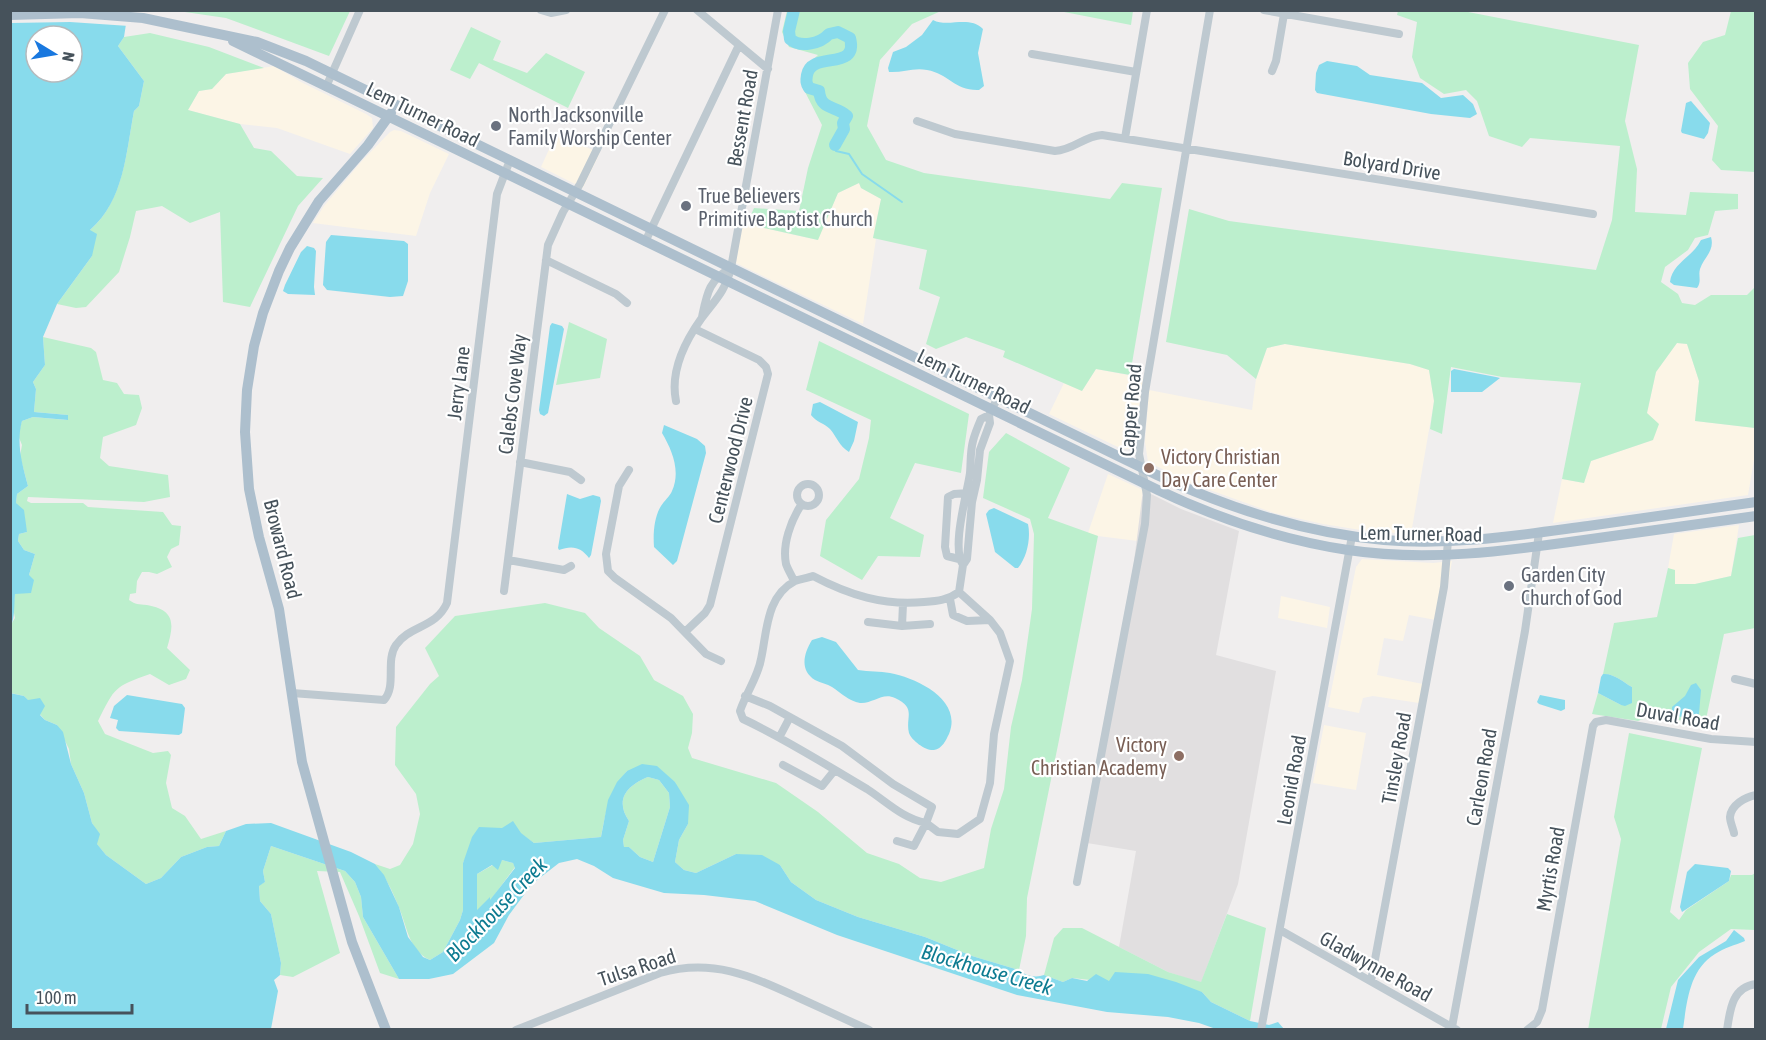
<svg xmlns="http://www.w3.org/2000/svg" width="1766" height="1040" viewBox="0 0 1766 1040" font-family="'Asap Condensed',sans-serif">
<rect width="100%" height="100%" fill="#f0eeee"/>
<path fill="#fcf5e6" d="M274,66L301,82L366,114L372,118L373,128L350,154L277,128L240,124L188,110L199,91L212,89L226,74Z
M394,130L401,131L449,154L430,193L416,236L313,223L324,206L361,162L390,132Z
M556,134L600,153L583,188L541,167Z
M859,183L861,188L881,199L873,238L876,239L863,324L736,263L742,223L817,240L838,193Z
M1677,343L1687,344L1699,381L1695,421L1755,428V454L1748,495L1553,523L1562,479L1584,483L1591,461L1653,440L1647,413L1656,372Z
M1285,344L1410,364L1429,370L1434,401L1411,534L1367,531L1323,524L1274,513L1193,484L1148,462L1145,442L1149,390L1252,410L1256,379L1267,348Z
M1096,369L1143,378L1135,438L1129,449H1122L1049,414L1064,383L1082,391Z
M1108,474L1143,490L1138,541L1098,536L1088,533Z
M1739,525L1731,576L1695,584H1675L1668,568L1674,534Z
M1362,559L1433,563L1452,561L1441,621L1409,615L1403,641L1384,638L1377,675L1423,684L1419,703L1373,696L1363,698L1359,713L1328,707L1356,567Z
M1281,596L1330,607L1327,628L1278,618Z
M1324,725L1366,733L1356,790L1313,783Z"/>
<path fill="#e1dfe0" d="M1143,490L1181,509L1239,531L1216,655L1276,671L1238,884L1201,983L1168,972L1119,947L1136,851L1081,842L1133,569Z"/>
<path fill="#bcefcd" d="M178,11H350L329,56L226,18Z
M787,11H941L912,24L880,60L867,126L886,160L924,173L1110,199L1122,183L1162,188L1130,375L1096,369L1082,391L1003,357L1005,351L966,337L936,349L926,344L940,297L919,289L927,250L873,238L881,199L861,188L859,183L838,193L818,240L747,224L754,208L799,211L808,168L822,125L803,88L804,68L818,55L789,47L782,32Z
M1059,11H1133L1131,25Z
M1398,11H1463L1639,45L1625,121L1637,169L1635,212L1686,215L1690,192L1738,194V209L1715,211L1708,235L1695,238L1688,250L1665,267L1661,282L1678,294L1682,303L1695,305L1711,295H1747L1755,287V428L1695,421L1699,381L1687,344L1677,343L1656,372L1647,413L1659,424L1653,440L1591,461L1584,483L1562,479L1581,383L1502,377L1451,367L1442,434L1430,429L1434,401L1429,370L1410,364L1285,344L1267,348L1256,379L1227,355L1166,342L1189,209L1229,221L1596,270L1612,220L1620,146L1530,138L1522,147L1489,136L1477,101L1466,90L1444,94L1420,78L1412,57L1417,22L1397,15Z
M1731,11H1755V172L1721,170L1712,160L1718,126L1690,89L1688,63L1703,42L1725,35Z
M471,27L501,41L493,60L527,73L546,53L585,72L568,108L479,63L470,79L450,70Z
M150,33L209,47L264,68L226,74L212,89L199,91L188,110L240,124L254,148L271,151L297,176L323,178L298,206L250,307L223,302L220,212L190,223L162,206L136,211L130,237L119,272L86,307L76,308L57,304L92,256L89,231C124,201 126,153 134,111L139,106L144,81L118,46L124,37Z
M569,322L607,339L600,378L556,385Z
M43,337L91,348L96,352L103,380L117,383L124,394L139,395L142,408L136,425L103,437L100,458L109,466L168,475L170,497L144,502L28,497L27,501L31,503H83L88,507L163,512L172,525L181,526L179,545L171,549L167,557L172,567L157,574L149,572H142L137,581L136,593L130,594L129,600C136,605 138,604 147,605C176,610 174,625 167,648L190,670L186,679L169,685L150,674C114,687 115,687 98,721L105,734L153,753L168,751L171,755L166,783L172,808L185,816L201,839L226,831L219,846L207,847L181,857L161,878L146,884L106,855L96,843L99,834L92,823L84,793L71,764L69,749L57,725L45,720L24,696L11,693L10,626L15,618L13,608L15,594L29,575L35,554L24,550L18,541L19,534L27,532L16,503L17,494L28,486L20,456L22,445L18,435L22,421L33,417L67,420L68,415L34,412L36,389L33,382L45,365Z
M819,341L969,414L961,473L915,463L890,518L924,535L920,557L878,556L862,580L820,556L826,520L859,479L869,438L871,420L806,390Z
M1006,433L1070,468L1048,518L1098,536L1059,740L1027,898L1026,936L1019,970L972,956L925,937L858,917L816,900L791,882L780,865L736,854L696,873L684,870L675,862L679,840L688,824L675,782L627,771C609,793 606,811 601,837L534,843L520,833L502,828H479L463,863V910L460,920L443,952L430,960C408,950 407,925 398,905C392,890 385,876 375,864L390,869L400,865L413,844L420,814L416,794L395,765L396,727L430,684L439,676L425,648L455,616L545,603L585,613L599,628L640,656L654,680L683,696L693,714L692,733L688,748L692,758L776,783L818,812L867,853L899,864L920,878L941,882L984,868L991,829L1004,789L1011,727L1022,680L1032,609L1034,534L1030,519L983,498L989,452Z
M1755,535V628L1724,634L1705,724L1651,716L1638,721L1592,714L1598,693L1621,705L1632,687C1623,682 1614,673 1603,674L1614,623L1657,617L1668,568L1675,570V584H1695L1731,576L1738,538Z
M1629,733L1702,748L1670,912L1679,920L1686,910L1729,881L1731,875H1752L1755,873V930L1731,929L1699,952L1671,987L1661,1029L1588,1030L1621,839L1614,817Z
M648,777L659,780L669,793L670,807L653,862L640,857L629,847L624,848L623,840L629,821C614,799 628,785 648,777Z
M271,846L345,871L355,882L361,897L363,917L399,979L380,973L359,916L340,872L317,871L340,953L293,977L280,975L281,963L271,914L260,901L259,885L265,882L263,871Z
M502,860L513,863L515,867L490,901L477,911V874Z
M1227,914L1266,928L1250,1021L1211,1002L1202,992L1072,978L1063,982L1044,975L1054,938L1063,928H1082L1168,972L1201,982Z"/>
<path fill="#88dbec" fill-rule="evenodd" d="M11,11H128L124,37L118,46L144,81L139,106L134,111C126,153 124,201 90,230L97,234L92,256L57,304L43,337L45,365L33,382L36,389L34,412L68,415V420L33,417L22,421C16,443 22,464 28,486L17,494L16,503L24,510L27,532L19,534L18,541L24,550L35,554L29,575L34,580L31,593L15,594C14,606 15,616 11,626ZM36,36H72V72H36Z
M933,20C948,28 969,15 983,29L978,53L984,86L979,90C955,91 949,74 927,70C914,67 902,73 889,72L888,68L893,52L906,47L922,35Z
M1327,61L1357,66L1370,75L1422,83L1441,98L1463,95L1473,104L1477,114L1470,118L1431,114L1317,93L1315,90L1316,73L1319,65Z
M1691,101L1710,123L1708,133L1704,139L1682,133L1681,131L1686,103Z
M331,235L404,241L408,244V281L403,296L390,297L327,290L323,285L326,242Z
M1711,237C1715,251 1704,257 1700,269C1698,276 1702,281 1697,288L1674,285L1670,282C1672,263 1693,257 1701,240Z
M307,246L314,248L316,251L314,287L315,295L288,294L283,291L285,285L301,252Z
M552,323L562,326L564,329L548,413L544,416L540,414L539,410L550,326Z
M1454,369L1496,377L1500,378L1482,392H1451V371Z
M820,402L858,422L854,441L849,452C839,446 837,437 830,429C824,423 816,422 811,415L813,404Z
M664,425L697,439L705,446L706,453L677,561L673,565L654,547C653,534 654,517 661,506C664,501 670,496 672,491C681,471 672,450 662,433Z
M567,494L580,499L593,495L600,497L601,501L591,555L589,558C581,547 572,545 559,550L558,548Z
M994,508L1028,524C1031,538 1027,557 1018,568H1015L995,552L986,514L989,510Z
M822,637L836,642L858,670C869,672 880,671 890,673C917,678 963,700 949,734C946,740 942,749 934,750C926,751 912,741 909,733C905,717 917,708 895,698C882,692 873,704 860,703C849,701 841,693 832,687C827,684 821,683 815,680C799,670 804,653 812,640Z
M1603,674C1614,673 1623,682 1632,687V703L1625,706L1621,705L1598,693L1601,677Z
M1696,683L1701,690L1699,714L1695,719L1676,716L1672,713V707L1685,696L1691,685Z
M10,693L24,696L28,700L40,698L45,706L40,715L45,720L57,725L63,732L71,764L84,793L92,823L100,834L97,844L106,855L146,884L161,878L181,857L207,847L219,846L226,831L246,824L271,823L351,852L375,864L384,875L399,907L408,937L423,957L430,960L443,952L460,920L463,910V863L472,837L479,827L502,828L513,821L521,833L534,843L601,837L608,800L617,782L627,771L642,764L657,766L675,782L689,805L688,824L679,840L675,862L684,870L696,873L736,854L762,855L780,865L791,882L816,900L858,917L925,937L972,956L1019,970C1025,976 1036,978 1044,975L1063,982L1072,978L1087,981L1096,974L1109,981L1115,972L1148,974L1176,982L1202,992L1211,1002L1250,1021L1269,1025L1278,1022L1284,1029H1216L1199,1023L1168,1017L1107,1012L1017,995L837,935L755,901L704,895L664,893L613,878L594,866L577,859L559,863L532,884L509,915L494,943L453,974L429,979H399L363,917L361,897L355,882L345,871L271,846L263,871L265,882L259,886L260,901L271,914L281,963L280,975L274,980L278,991L271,1029H11ZM648,777L659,780L669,793L670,807L653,862L640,857L629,847H624L623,840L629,821C614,799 628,785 648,777ZM502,860L513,863L515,868L490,900V897L477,910V874L492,865L498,870Z
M127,695L182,704L185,708L182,733L179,735L119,731L116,728L118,720L110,718L114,706Z
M1540,695L1565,700V709L1561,711L1539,704L1537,702Z
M1695,864L1728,868L1731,871L1729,881L1682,912L1680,907L1687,872Z
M1734,930L1744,938L1745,941C1735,945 1724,948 1715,954C1689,970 1687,1002 1683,1029H1666L1678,980L1699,957L1726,941Z"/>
<path fill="#f0eeee" d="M131,10L129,26L70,22L11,23V11Z"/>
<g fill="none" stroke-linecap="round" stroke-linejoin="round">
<path stroke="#88dbec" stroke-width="2" d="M835,145L836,151L849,154L862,174L902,202"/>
<path stroke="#88dbec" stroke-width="12" d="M794,10L789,31L790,39C800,48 820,44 829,34L838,32L850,38C859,72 811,50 807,75C806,81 806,83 809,88L819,91C821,111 836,105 847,116L843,123L844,129L835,145"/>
<path stroke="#bec9d0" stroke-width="8" d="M541,10L551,13L566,10
M697,10L768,69
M1264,10L1399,34
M1032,54L1136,72
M1272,71L1276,61L1284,14
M326,87L360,10
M917,121L955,134L1055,151C1074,150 1084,136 1102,135L1593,214
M1125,138L1147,10
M645,242L739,45
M546,260L616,294L627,303
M702,317C707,293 709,280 731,268
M676,401C670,372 684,343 701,319C715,300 725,292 731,268L778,10
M989,415L981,419C978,426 975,433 973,441C970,452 971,462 970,473C967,494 951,548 963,565L967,559L972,502L977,480L980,450L990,423L989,415L998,397
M520,462L570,472L581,480
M629,470L619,486L606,554L608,571L615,578L671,618L706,654L721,661
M797 495a11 11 0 1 1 22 0a11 11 0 1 1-22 0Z
M959,559L947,556L945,547L948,497L954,494L969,493
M508,560L564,570L571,566
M794,581C792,576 788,570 786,564C782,544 791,521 801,505
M504,591L548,245L563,212L580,184L665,10
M959,592L990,620
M903,604L902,626L930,624
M868,622L902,626
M686,631L705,613L710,605L768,374L766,367L759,360L695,329
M1735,679L1756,684
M292,693L384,700C397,686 385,661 396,645C410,625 436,628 447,603L497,194L510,160
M745,696L770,706L842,746L893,784L932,807L926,823C902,818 887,802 867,789C826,765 786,739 743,719L740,711C746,693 758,677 761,659C767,632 766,596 795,581C801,579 808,578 813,576C849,595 884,606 924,602C938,601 948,600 959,592L963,565
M780,736L790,717
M783,765L822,786L834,771
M1734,833C1733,828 1730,822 1730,817C1731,805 1745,797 1756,795
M897,841L914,846L926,823L938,832L958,834L980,819L990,783L994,734L1010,661L1000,633L990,620L967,621L953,615L950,599
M1077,882L1145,524L1147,495L1139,454L1145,392L1210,10
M1280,930L1457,1030
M1371,981L1444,587L1448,541
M1452,1027L1525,631L1539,533
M516,1030L660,973C712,958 751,976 797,997C821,1008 845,1019 869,1030
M1261,1030L1352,536
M1527,1030L1537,1022L1542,1010L1593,726L1596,722L1606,720L1711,739L1756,742
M1727,1030C1730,1010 1732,987 1756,984"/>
<path stroke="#adbfcd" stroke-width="10" d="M10,15L80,13L143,18L257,42L306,61L382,98L1157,475C1230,509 1304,533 1384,540C1453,546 1520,535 1588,526C1644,518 1700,510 1756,502
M233,41L1158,490C1219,519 1282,540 1348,550C1428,562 1506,551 1584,540C1641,532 1698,524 1756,516
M386,1030L352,942L302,762L279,609L259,537L249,489L245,432L247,390L254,346L263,313L279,271L290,248L319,201L368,145L391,113"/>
</g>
<g fill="#6b7280" stroke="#fff" stroke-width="2">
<circle cx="496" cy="126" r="6"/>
<circle cx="686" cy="206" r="6"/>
<circle cx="1509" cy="586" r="6"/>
</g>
<g fill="#8d6e63" stroke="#fff" stroke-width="2">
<circle cx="1149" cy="468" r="6"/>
<circle cx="1179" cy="756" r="6"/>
</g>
<g text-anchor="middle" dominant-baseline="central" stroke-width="4.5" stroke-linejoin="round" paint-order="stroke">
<g font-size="20" fill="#46525b" stroke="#fff">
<text transform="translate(423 114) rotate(26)">Lem Turner Road</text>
<text transform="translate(742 118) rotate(-80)">Bessent Road</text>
<text transform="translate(1392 165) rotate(9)">Bolyard Drive</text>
<text transform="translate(974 381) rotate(26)">Lem Turner Road</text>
<text transform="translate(458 383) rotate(-83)">Jerry Lane</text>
<text transform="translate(512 394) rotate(-83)">Calebs Cove Way</text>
<text transform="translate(1130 410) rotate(-85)">Capper Road</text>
<text transform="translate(730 460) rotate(-76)">Centerwood Drive</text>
<text transform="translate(1421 533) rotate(1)">Lem Turner Road</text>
<text transform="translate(283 549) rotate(76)">Broward Road</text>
<text transform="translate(1678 716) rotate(10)">Duval Road</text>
<text transform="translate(1396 758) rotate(-80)">Tinsley Road</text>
<text transform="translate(1481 777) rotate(-80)">Carleon Road</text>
<text transform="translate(1291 780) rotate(-80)">Leonid Road</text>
<text transform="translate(1550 869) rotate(-80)">Myrtis Road</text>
<text transform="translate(1376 966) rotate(29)">Gladwynne Road</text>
<text transform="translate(637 967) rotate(-18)">Tulsa Road</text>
</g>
<g font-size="20" fill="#5b616d" stroke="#fff" text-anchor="start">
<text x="508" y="114">North Jacksonville<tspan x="508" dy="23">Family Worship Center</tspan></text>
<text x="698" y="195">True Believers<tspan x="698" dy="23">Primitive Baptist Church</tspan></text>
<text x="1521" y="574">Garden City<tspan x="1521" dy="23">Church of God</tspan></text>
</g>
<g font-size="20" fill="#785e54" stroke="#fff" text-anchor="start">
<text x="1161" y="456">Victory Christian<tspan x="1161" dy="23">Day Care Center</tspan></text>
<text x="1167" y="744" text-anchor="end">Victory<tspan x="1167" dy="23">Christian Academy</tspan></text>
</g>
<g font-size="21" font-style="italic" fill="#0d7b91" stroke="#fff">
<text transform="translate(496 909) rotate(-46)">Blockhouse Creek</text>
<text transform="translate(987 969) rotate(16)">Blockhouse Creek</text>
</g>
</g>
<rect width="1766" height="1040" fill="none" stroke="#46525b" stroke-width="24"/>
<g transform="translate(54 54) rotate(101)"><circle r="28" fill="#ffffff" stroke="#b5babd" stroke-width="1.5"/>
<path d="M0-4.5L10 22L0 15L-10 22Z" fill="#1978df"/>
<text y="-9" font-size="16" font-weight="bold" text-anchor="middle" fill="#46525b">N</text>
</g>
<path d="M27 1004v9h105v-9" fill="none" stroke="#46525b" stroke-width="3"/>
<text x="36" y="1004" font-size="18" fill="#46525b" stroke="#ffffff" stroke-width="4.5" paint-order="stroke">100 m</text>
</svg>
